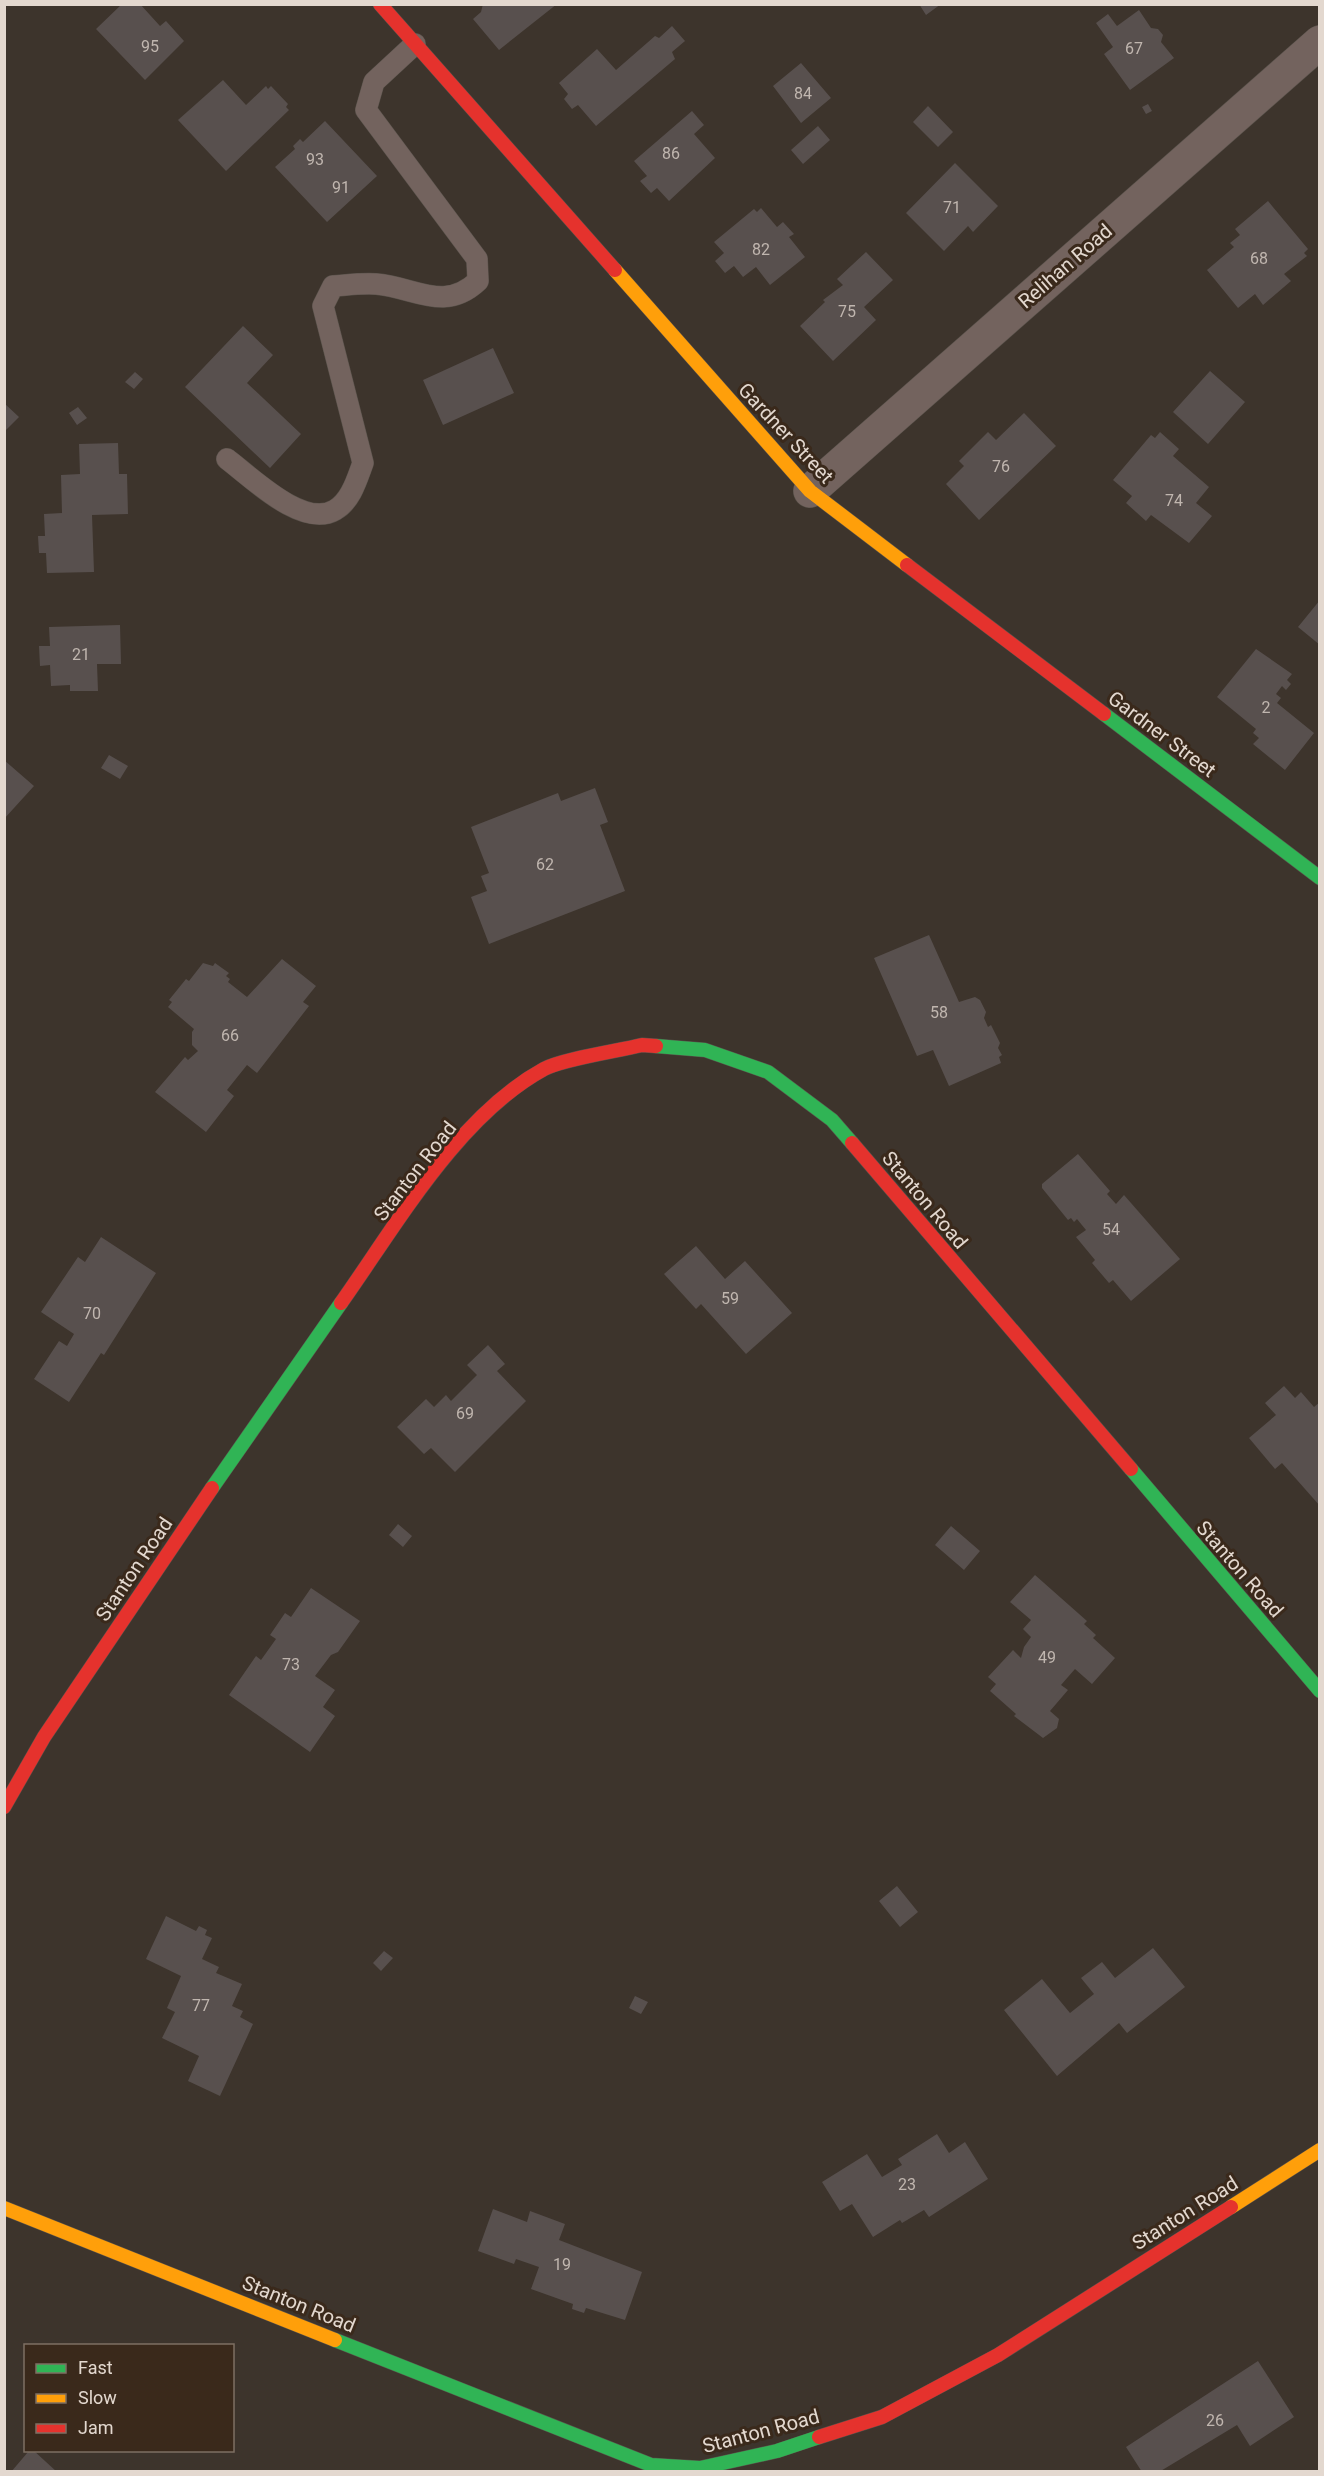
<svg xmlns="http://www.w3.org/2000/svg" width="1324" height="2476" viewBox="0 0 1324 2476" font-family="Roboto,sans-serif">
<rect width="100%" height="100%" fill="#3d342c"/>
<path fill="#58504e" d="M122,4H140L160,26L166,21L184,41L145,80L96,29Z
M483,4H557L499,50L473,19L481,12Z
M919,4H941L926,15Z
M1139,10L1151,28L1158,29L1163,35L1161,42L1174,58L1130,90L1104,54L1113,47L1096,23L1108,14L1117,26Z
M672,26L685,41L672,52L675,59L596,126L578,105L572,109L564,99L568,94L559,83L597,49L616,70L655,36L659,38Z
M801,63L831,98L801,123L773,86Z
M223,80L246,105L266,86L268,89L271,86L288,104L286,107L289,110L226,171L178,120Z
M1148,104L1152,111L1146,114L1142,107Z
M928,106L953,132L938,147L913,122Z
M692,111L704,125L694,134L715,158L669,201L657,188L651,193L640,181L647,176L634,161Z
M325,121L377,176L327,222L275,167L295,149L293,146L300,139L303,142Z
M818,126L830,140L803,164L791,150Z
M955,163L998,206L973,232L968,226L944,251L906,213Z
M1268,201L1308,249L1304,253L1307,256L1284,274L1291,281L1263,305L1255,294L1238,308L1207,270L1234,247L1230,243L1240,235L1235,229Z
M761,208L777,227L783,222L794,234L789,237L805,257L770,285L756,267L743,277L734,266L725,273L715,261L724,253L714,242L754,209L757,212Z
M866,252L893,280L864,307L876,320L833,361L800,326L825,302L823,300L843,285L837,279Z
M243,326L273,355L247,383L301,434L270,468L185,387Z
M493,348L514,393L443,425L423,380Z
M1210,371L1245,402L1208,444L1173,412Z
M135,372L143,379L134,389L125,382Z
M4,403L19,417L4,432Z
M78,407L87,418L77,425L69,413Z
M1024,413L1056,446L979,520L946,484L964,466L959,461L988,432L996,440Z
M1160,432L1179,449L1173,456L1209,487L1196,503L1212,516L1189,543L1151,515L1146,521L1126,503L1132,496L1113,480L1151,435L1155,438Z
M118,443L119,474H127L128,514L92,515L94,572L47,573L46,553H39L38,536H45L44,514L62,513L61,475L80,474L79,444Z
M1320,600V645L1298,627Z
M120,625L121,664H97L98,691H70V685L51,686L50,665L40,666L39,646H50L49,627Z
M1256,649L1292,674L1287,680L1291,684L1286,690L1282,686L1276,694L1281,698L1277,703L1314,733L1285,770L1253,744L1259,738L1253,733L1256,729L1217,697Z
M109,755L128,766L120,779L101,768Z
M4,760L34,786L4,819Z
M595,788L608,822L600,825L625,891L489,944L471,897L487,891L481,876L489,873L471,827L558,793L561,801Z
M929,935L959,1002L975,997L980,1000L986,1012L984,1018L988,1027L991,1025L1000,1043L998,1048L1002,1055L999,1057L1001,1063L949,1086L933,1050L917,1056L874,958Z
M282,959L316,986L303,1002L309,1006L257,1073L247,1065L227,1090L234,1096L206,1132L155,1092L185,1057L188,1060L198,1051L192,1045V1032L194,1029L168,1007L172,1002L169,1000L186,979L189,981L203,963L213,966L215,963L229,973L226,976L230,979L228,982L247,997Z
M1078,1154L1110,1191L1107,1194L1116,1204L1124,1195L1180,1259L1131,1301L1113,1280L1109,1283L1092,1263L1095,1260L1076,1237L1086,1230L1077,1219L1074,1222L1071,1218L1068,1220L1042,1188V1184Z
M101,1237L156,1273L104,1355L101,1353L69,1402L34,1379L59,1341L67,1346L74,1334L41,1312L78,1257L85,1262Z
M696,1246L725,1279L745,1261L792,1313L746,1354L701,1304L696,1309L664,1274Z
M488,1345L505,1364L497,1371L526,1401L455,1472L431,1448L424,1454L397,1427L426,1399L434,1407L446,1395L451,1401L477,1375L467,1365Z
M1284,1386L1295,1398L1301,1392L1314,1407L1320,1402V1506L1282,1463L1275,1469L1249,1438L1276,1415L1265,1403Z
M398,1524L412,1536L403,1547L389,1535Z
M951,1526L980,1551L964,1570L935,1545Z
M1035,1575L1087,1621L1084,1624L1096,1635L1093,1638L1115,1658L1092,1684L1075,1669L1061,1685L1068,1690L1050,1711L1059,1719L1057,1728L1043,1738L1014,1716L1016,1714L990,1691L996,1684L988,1677L1013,1650L1021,1658L1024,1647L1031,1637L1023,1629L1031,1620L1010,1602Z
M311,1588L360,1621L338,1652L331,1655L315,1676L335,1690L323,1707L335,1716L310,1752L229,1695L256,1656L261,1660L276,1639L270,1635L285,1613L291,1617Z
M897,1886L918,1912L900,1927L879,1901Z
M166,1916L196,1931L199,1926L207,1930L205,1935L212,1938L202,1959L219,1967L216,1973L242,1984L232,2006L243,2011L240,2017L253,2024L220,2096L188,2081L199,2056L162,2038L175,2012L167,2008L181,1976L146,1959Z
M1153,1948L1185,1987L1127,2033L1119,2023L1057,2076L1004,2010L1042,1979L1070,2013L1094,1994L1081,1978L1102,1962L1115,1978Z
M384,1951L393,1958L381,1971L373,1963Z
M635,1996L648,2002L641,2014L629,2008Z
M937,2134L949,2153L965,2142L988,2179L929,2217L924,2210L902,2223L900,2220L873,2237L852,2204L840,2211L822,2182L867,2154L882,2177L902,2165L898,2159Z
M493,2209L527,2222L530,2211L565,2224L559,2240L642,2272L625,2320L586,2308L584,2313L572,2309L573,2304L531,2289L539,2267L516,2259L514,2264L478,2251Z
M1258,2361L1294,2417L1250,2446L1237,2425L1159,2472H1142L1126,2447Z
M26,2450H33L57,2472H11L28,2452Z"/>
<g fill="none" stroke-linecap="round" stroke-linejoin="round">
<defs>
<path id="lane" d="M227,459C251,477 303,529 335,510C351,501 357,479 363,463L323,306L333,286C347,285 362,283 376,284C415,287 444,313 478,281L477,259L366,110L374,82L415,44"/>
<path id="street" d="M810,491L1320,42"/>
<path id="fast" d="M1104,714L1320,878
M656,1046L705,1050L768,1072L832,1120L852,1143
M1131,1469L1320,1691
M212,1488L341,1303
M335,2340L651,2465L700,2468L777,2451L819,2437"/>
<path id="slow" d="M615,270L810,491L907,565
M1231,2207L1320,2150
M4,2208L335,2340"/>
<path id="jam" d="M380,4L615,270
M907,565L1104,714
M852,1143L1131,1469
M341,1303C397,1224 458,1116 544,1069C563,1059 618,1051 642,1045L656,1046
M4,1807L44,1737L212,1488
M819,2437L882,2417L998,2355L1231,2207"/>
</defs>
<use href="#lane" stroke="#59524b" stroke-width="22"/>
<use href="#street" stroke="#59524b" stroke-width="34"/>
<use href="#fast" stroke="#59524b" stroke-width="15"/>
<use href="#slow" stroke="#59524b" stroke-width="15"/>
<use href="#jam" stroke="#59524b" stroke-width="15"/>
<use href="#lane" stroke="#73635e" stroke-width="21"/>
<use href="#street" stroke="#73635e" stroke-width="33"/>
<use href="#fast" stroke="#30b455" stroke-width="14"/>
<use href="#slow" stroke="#ff9f0a" stroke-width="14"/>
<use href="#jam" stroke="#e5322d" stroke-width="14"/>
</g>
<g text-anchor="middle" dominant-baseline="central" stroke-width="6" stroke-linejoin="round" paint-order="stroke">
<g font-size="16" fill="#c0b6af">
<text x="150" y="46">95</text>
<text x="1134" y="48">67</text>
<text x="803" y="93">84</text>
<text x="671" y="153">86</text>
<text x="315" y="159">93</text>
<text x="341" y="187">91</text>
<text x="952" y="207">71</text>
<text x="761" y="249">82</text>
<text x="1259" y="258">68</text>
<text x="847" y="311">75</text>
<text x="1001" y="466">76</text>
<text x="1174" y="500">74</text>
<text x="81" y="654">21</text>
<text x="1266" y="707">2</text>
<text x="545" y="864">62</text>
<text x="939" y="1012">58</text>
<text x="230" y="1035">66</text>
<text x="1111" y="1229">54</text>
<text x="730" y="1298">59</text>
<text x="92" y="1313">70</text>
<text x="465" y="1413">69</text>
<text x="1047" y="1657">49</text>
<text x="291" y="1664">73</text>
<text x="201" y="2005">77</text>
<text x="907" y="2184">23</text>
<text x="562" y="2264">19</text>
<text x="1215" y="2420">26</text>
</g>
<g font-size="20" fill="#e3d8cf" stroke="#3a291b">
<text transform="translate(1065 266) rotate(-41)">Relihan Road</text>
<text transform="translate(786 433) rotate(47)">Gardner Street</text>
<text transform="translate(1162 734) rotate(37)">Gardner Street</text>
<text transform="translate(415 1171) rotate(-52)">Stanton Road</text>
<text transform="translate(925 1200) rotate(50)">Stanton Road</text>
<text transform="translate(134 1569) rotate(-56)">Stanton Road</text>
<text transform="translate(1240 1569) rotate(49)">Stanton Road</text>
<text transform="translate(1185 2213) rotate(-32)">Stanton Road</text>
<text transform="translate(299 2304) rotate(22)">Stanton Road</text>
<text transform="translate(761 2431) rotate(-15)">Stanton Road</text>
</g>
</g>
<rect width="1324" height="2476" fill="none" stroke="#e3d8cf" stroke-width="12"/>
<rect x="24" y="2344" width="210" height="108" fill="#3a291b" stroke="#7e6f63" stroke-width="1.5"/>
<rect x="36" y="2364" width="30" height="9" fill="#30b455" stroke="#7e6f63" stroke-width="1.5"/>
<text x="78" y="2374" font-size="18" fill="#e3d8cf">Fast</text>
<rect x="36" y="2394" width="30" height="9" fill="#ff9f0a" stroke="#7e6f63" stroke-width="1.5"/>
<text x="78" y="2404" font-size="18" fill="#e3d8cf">Slow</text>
<rect x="36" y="2424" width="30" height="9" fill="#e5322d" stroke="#7e6f63" stroke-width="1.5"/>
<text x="78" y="2434" font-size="18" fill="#e3d8cf">Jam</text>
</svg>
